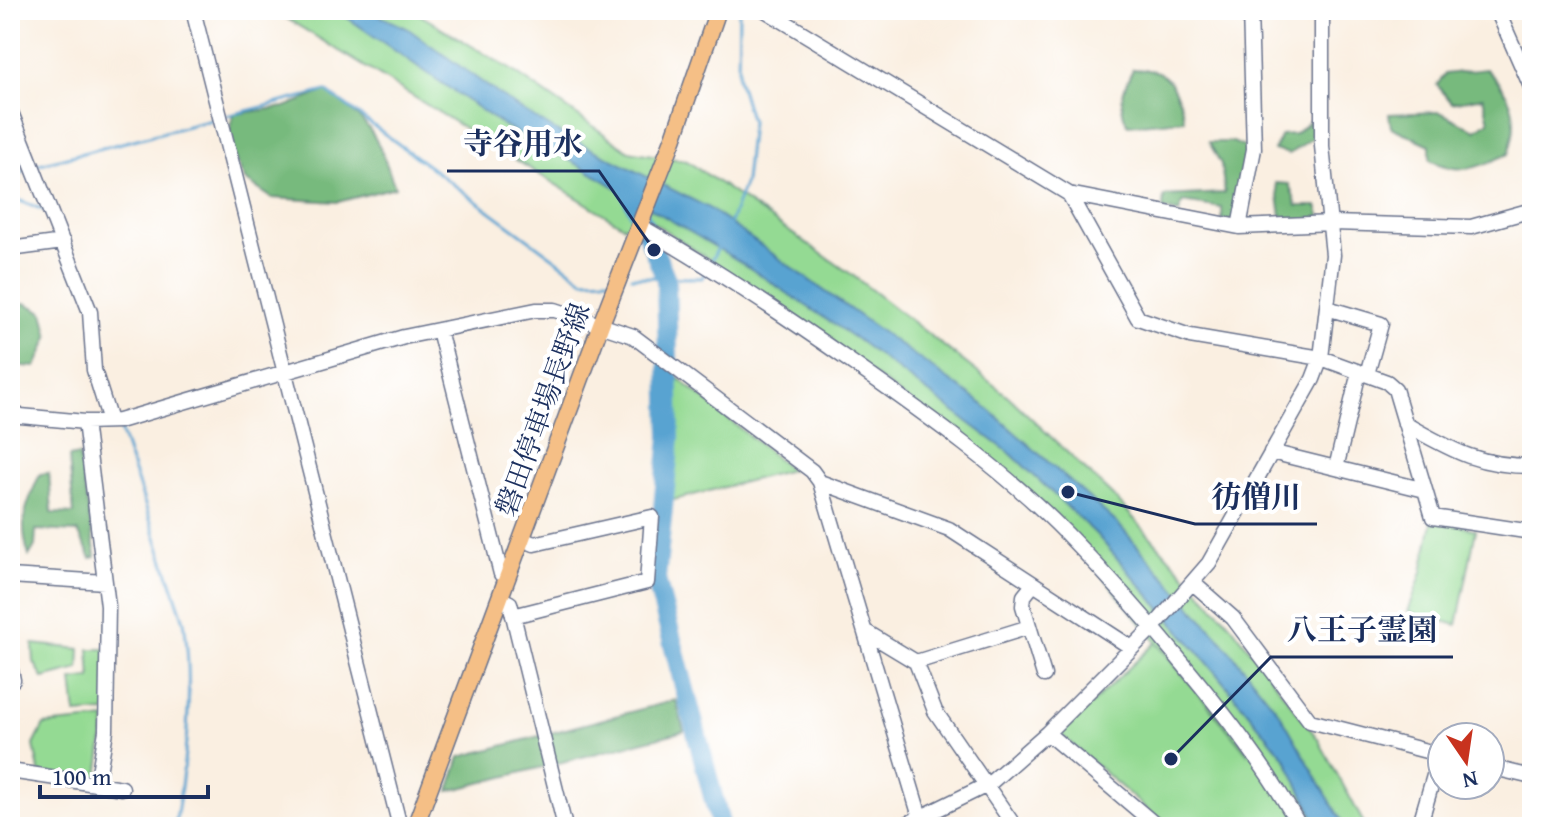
<svg xmlns="http://www.w3.org/2000/svg" width="1542" height="837" viewBox="0 0 1542 837" font-family="'Gentium Book Plus','Noto Serif JP',serif">
<rect width="100%" height="100%" fill="#fff"/>
<filter id="ink" filterUnits="userSpaceOnUse"><feTurbulence type="fractalNoise" baseFrequency=".0125" numOctaves="2"/><feDisplacementMap in="SourceGraphic" scale="16" xChannelSelector="R" yChannelSelector="G"/><feConvolveMatrix kernelMatrix="1 2 1 2 8 2 1 2 1" color-interpolation-filters="sRGB"/></filter>
<filter id="wash" filterUnits="userSpaceOnUse"><feTurbulence type="fractalNoise" baseFrequency=".006" numOctaves="4" result="noise"/><feDisplacementMap in="SourceGraphic" scale="32" xChannelSelector="R" yChannelSelector="G"/><feGaussianBlur stdDeviation="1.8" result="paint"/><feColorMatrix in="noise" values="0 0 0 0 0 0 0 0 0 0 0 0 0 0 0 0 0 1.4 0 .05"/><feComposite in="paint" operator="in"/></filter>
<g filter="url(#wash)">
<rect width="100%" height="100%" fill="#faefe1"/>
<path fill="#94da93" stroke="#588478" stroke-width="2" d="M273,10H412L510,69L629,151L687,161L851,274L1008,396L1116,499L1231,625L1318,739L1366,827H1167L1060,734L1156,642L1249,755L1081,550L961,440L799,319L651,221L623,226Z
M677,377L791,470L670,501Z
M1433,517L1476,530L1457,625L1408,612L1422,572Z
M33,644L80,649L79,669L43,678L34,662Z
M89,649H107L106,712L76,714L72,680L91,678Z
M106,719L97,784L40,776L34,745L44,725Z"/>
<path fill="#77ba7d" stroke="#49746e" stroke-width="2" d="M1133,69C1141,70 1153,69 1160,73C1173,81 1183,106 1184,120L1128,125C1117,106 1123,88 1133,69Z
M1486,69C1513,95 1521,118 1508,154C1477,168 1462,176 1430,160V145L1391,127L1389,114L1440,112L1475,130L1489,121L1483,97L1452,103L1437,85L1445,74Z
M326,91C376,127 374,132 395,187L338,202L272,198L245,180L227,142L234,114L285,107Z
M1312,119H1318L1321,132L1289,154L1274,150L1281,135L1295,134Z
M1209,142H1233L1251,150L1237,222L1222,220V208L1183,202L1179,213L1163,209L1164,196L1225,193L1221,164Z
M1276,183L1289,184L1297,206H1317L1322,220L1282,222Z
M25,303L43,312L49,337L36,367L10,365V307Z
M79,455L96,557L91,558L78,532L36,530L35,546L29,556C18,521 26,506 40,474L49,473L52,513L74,514L69,457Z
M676,700L684,731L449,791L460,757Z"/>
<path fill="#59a3d1" stroke="#3a6998" stroke-width="2" d="M336,10H367L407,28L515,106L556,131L707,207L984,405L1118,524L1222,641L1281,715L1345,827H1319L1286,759L1202,656L1096,534L1011,454L856,339L742,263L575,163L504,126Z"/>
<g fill="none" stroke-linecap="round" stroke-linejoin="round">
<path stroke="#59a3d1" stroke-width="3" d="M226,116L326,91L584,280L608,279
M36,165L215,119
M10,181L29,167
M10,197L44,210
M729,225L745,182L751,122L738,78L739,10
M711,261L719,246
M631,277L702,278L706,271
M119,427L184,621C194,690 186,759 175,827"/>
<path stroke="#59a3d1" stroke-width="20" d="M627,185L666,279L670,437L656,579L721,827"/>
</g>
</g>
<g filter="url(#ink)">
<g fill="none" stroke-linecap="round" stroke-linejoin="round">
<defs>
<path id="minor" d="M193,10L400,827
M765,10L1069,194L1138,318L1190,336L1321,358L1387,382L1395,389L1433,517L1532,532
M1497,10L1532,89
M10,110L90,312L94,370L110,421
M1069,194L1239,227L1332,223L1471,227L1532,210
M640,226C714,268 784,315 854,364C928,416 1003,469 1067,534C1108,576 1147,620 1184,665C1227,717 1267,768 1300,827
M1239,227L1254,149L1250,10
M10,249L63,242
M1327,308L1381,324L1367,374
M439,330L501,574L508,577
M10,415L85,422L119,421L404,337L536,310H555L633,336L812,471L820,482L923,827
M85,422L108,606L106,731L97,784
M1405,424C1452,450 1477,466 1532,466
M1271,452L1425,490
M1336,468L1359,372
M820,482L949,529L1132,648
M10,576L105,582
M1193,583L1233,618L1310,721L1442,755
M1032,586L1024,596L1023,606L1044,675
M500,598L510,603L565,827
M513,616L647,582L652,517L534,544L522,539
M868,633L916,662L935,711L1015,827
M916,662L1029,627
M10,666L13,680
M1047,733L1158,827
M1490,767L1532,777
M10,771L122,788
M901,827L989,784L1047,733L1156,624L1209,563L1313,379L1321,358L1333,255L1322,146V10
M1419,827L1440,755"/>
<path id="major" d="M415,827L601,324L674,137L718,10"/>
</defs>
<use href="#minor" stroke="#69728c" stroke-width="17"/>
<use href="#major" stroke="#69728c" stroke-width="19"/>
<use href="#minor" stroke="#fff" stroke-width="14"/>
<use href="#major" stroke="#f5bf86" stroke-width="16"/>
</g>
</g>
<g text-anchor="middle" dominant-baseline="central" stroke-width="8" stroke-linejoin="round" paint-order="stroke">
<g font-size="28" fill="#1b2f5e" stroke="#fff">
<text transform="translate(542 409) rotate(-70)">磐田停車場長野線</text>
</g>
</g>
<path fill="none" stroke="#1b2f5e" stroke-width="3" d="M654 250L599 171H447M1068 492L1195 524H1317M1171 759L1271 657H1453"/>
<g fill="#1b2f5e" stroke="#fff" stroke-width="3">
<circle cx="654" cy="250" r="8"/>
<circle cx="1068" cy="492" r="8"/>
<circle cx="1171" cy="759" r="8"/>
</g>
<g font-size="30" text-anchor="middle" font-weight="bold" fill="#1b2f5e" stroke="#fff" stroke-width="8" stroke-linejoin="round" paint-order="stroke">
<text x="523" y="154">寺谷用水</text>
<text x="1256" y="507">彷僧川</text>
<text x="1362" y="640">八王子霊園</text>
</g>
<rect width="1542" height="837" fill="none" stroke="#fff" stroke-width="40"/>
<g transform="translate(1466 761) rotate(167)"><circle r="38" fill="#ffffff" stroke="#a4acbf" stroke-width="2"/>
<path d="M0-6L14 30L0 20L-14 30Z" fill="#c8321e"/>
<text y="-12" font-size="22" font-weight="bold" text-anchor="middle" fill="#1b2f5e">N</text>
</g>
<path d="M40 785v12h168v-12" fill="none" stroke="#1b2f5e" stroke-width="4"/>
<text x="52" y="785" font-size="24" fill="#1b2f5e" stroke="#ffffff" stroke-width="6" paint-order="stroke">100 m</text>
</svg>
